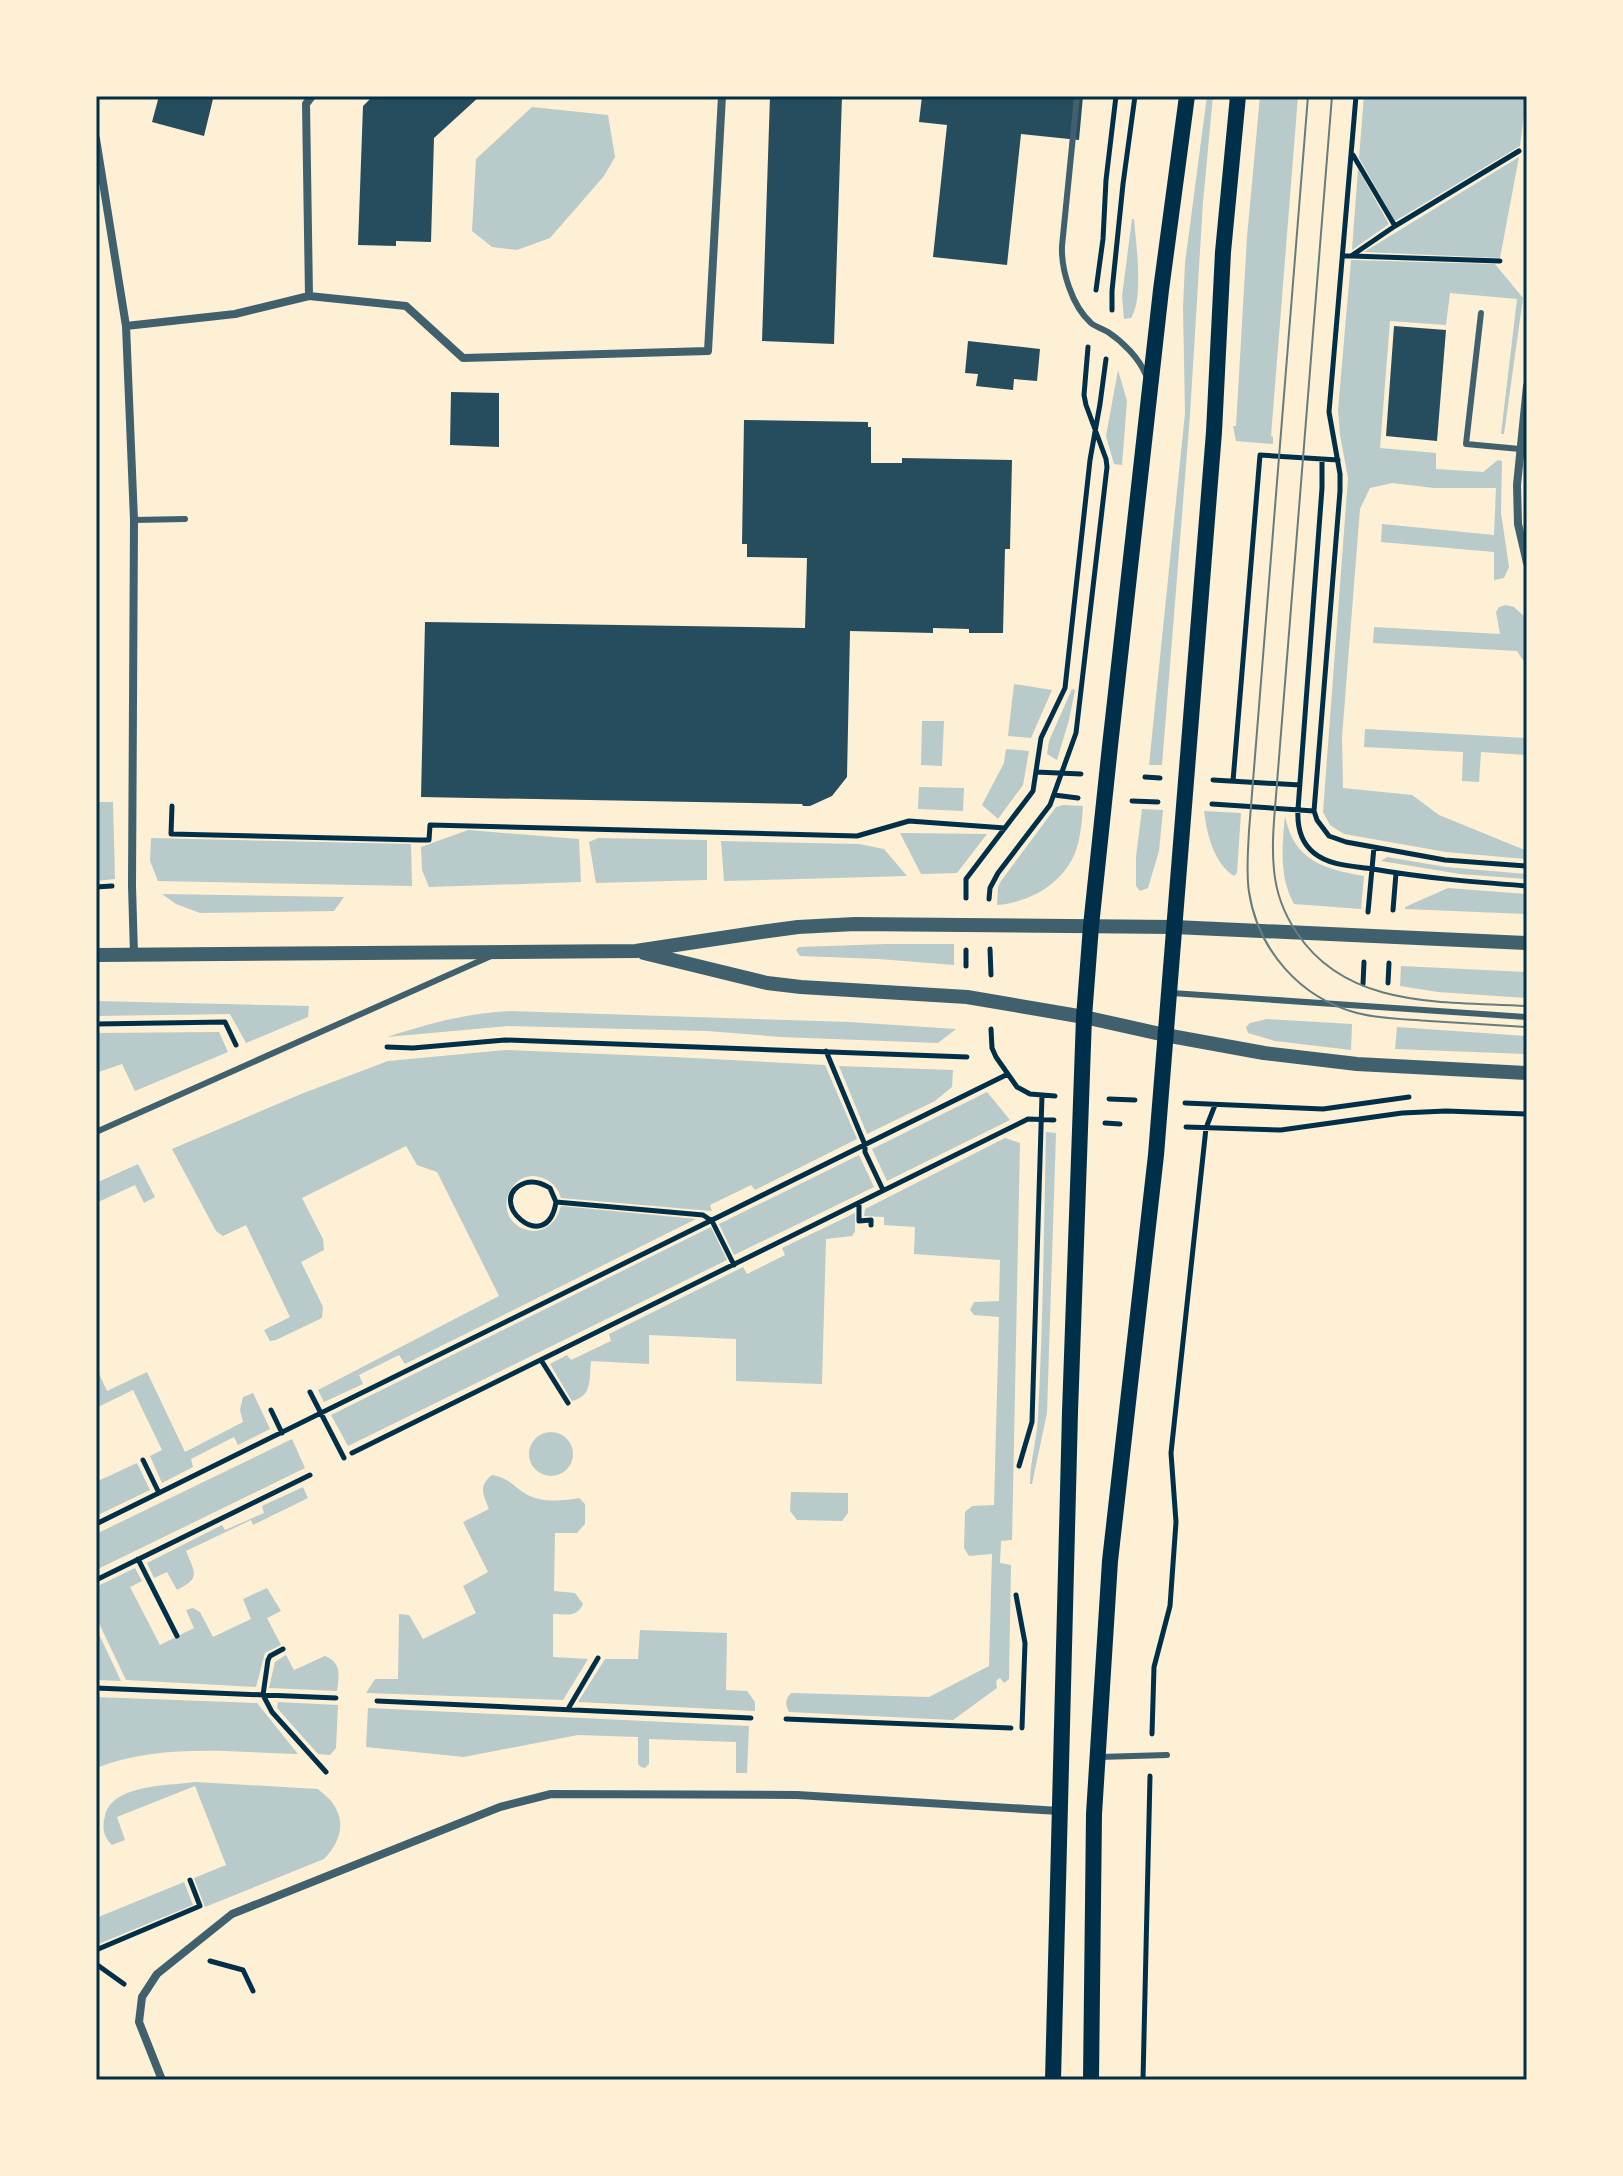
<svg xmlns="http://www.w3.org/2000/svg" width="1623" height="2176" viewBox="0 0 1623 2176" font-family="'Titillium Web',sans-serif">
<rect width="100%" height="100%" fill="#fdf0d5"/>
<path fill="#b9caca" d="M1207,96H1213L1203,202L1190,415L1162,765H1149L1185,413L1183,308L1185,263Z
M1260,96H1298L1271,436L1273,437V444L1236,441L1233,426H1236L1247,237Z
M1364,96H1526L1520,146L1395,221L1359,158Z
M532,107L608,115L615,157L604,176L550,238L517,250L492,247L472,231L476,159Z
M1519,157L1500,258L1364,252Z
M1358,169L1389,224L1352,250Z
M1132,219H1134C1136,243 1144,299 1131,318L1124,319L1122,296Z
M1351,260L1495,264L1523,298L1504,434H1501L1517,299L1450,293L1446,325L1390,321L1380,448L1436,453V469L1483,472L1498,460L1502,461L1501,513L1509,567L1504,578L1494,580V552L1381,542L1382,524L1494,535L1496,488H1434L1392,483L1370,488L1360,509L1342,737L1343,788L1412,795L1439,815L1527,851V859L1446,852L1344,834L1330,825L1323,812L1348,478L1340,435L1338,410Z
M1118,370L1127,401L1122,465L1114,464L1106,436Z
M1506,605L1514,607L1527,619V666L1517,651L1373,643L1374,627L1500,634L1496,612L1499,607Z
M1014,684L1052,690L1031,738L1008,736Z
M1072,689L1075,690L1069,720L1057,760L1047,754L1049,741Z
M922,721H944L942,766L921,765Z
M1365,729L1527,738V755L1481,752L1479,782L1462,781L1463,752L1364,747Z
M1006,749L1029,751L1023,785L998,819L982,805L1004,763Z
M919,787L964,788L963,811L918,809Z
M96,802H113L115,879L96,881Z
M1063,805L1083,806C1082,819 1081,832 1078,844C1068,881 1033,902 997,905L998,887L1001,881L1056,807Z
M1142,809L1163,810L1159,851L1148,888L1140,891L1136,886V857Z
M1204,811L1241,813L1237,873L1234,876C1214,863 1207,835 1204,811Z
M1285,816C1294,861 1324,869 1364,876L1361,909L1294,904C1279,877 1282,846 1285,816Z
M468,830L579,839L581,882L429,887L422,870L421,847Z
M900,833L987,834L957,873L921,874Z
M151,838L411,844L412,886L158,881L150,861Z
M598,838L707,840V880L596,883L589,842Z
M721,841L859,844L884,849L907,876L724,881Z
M1387,857L1446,867L1527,874V879L1460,874L1381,861Z
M1448,888L1527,894V914L1405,909V907Z
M162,894L344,897L334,911L200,913L176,904Z
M886,944H954V965L879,959L800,956L796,950L799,947Z
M1401,966L1527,972V998L1438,992L1400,986Z
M96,1001L309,1006L308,1017L246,1043L230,1014L96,1016Z
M510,1011L849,1022L956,1029L938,1043L781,1037L707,1031L508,1026L387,1037C428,1024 466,1013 510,1011Z
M1267,1019L1352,1024L1351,1050L1275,1041L1248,1033L1246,1027L1250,1023Z
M1397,1027L1527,1036V1054L1395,1049Z
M219,1032L228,1052L135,1091L122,1064L96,1073V1033Z
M505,1050L674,1057L825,1065L857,1139L755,1190L751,1185L710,1205L712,1211L561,1198C558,1189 554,1183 545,1179C512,1163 489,1215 524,1229C542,1236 557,1223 561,1206L696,1219L405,1364L399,1355L359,1375L363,1384L324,1402L318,1390L499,1296L437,1172L417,1165L406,1146L302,1198L323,1239L324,1250L301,1262L323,1307L322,1318L276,1340L270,1341L264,1330L290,1317L246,1225L223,1236L216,1231L172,1149L301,1094L388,1061Z
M839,1066L953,1070L952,1087L935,1101L867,1134Z
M987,1092L1010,1120L887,1181L872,1149Z
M1046,1132L1056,1133L1047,1413L1032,1484H1030C1030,1461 1037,1439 1038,1417C1043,1322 1044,1227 1046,1132Z
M1005,1138L1020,1143L1012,1540L1001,1541L1000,1563L1011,1565L1009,1679L1004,1683L1000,1678L996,1681L997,1688L953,1720L789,1712C785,1704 785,1699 791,1693L929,1697L989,1666L992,1554L969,1556L964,1548L965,1512L972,1506L994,1505L999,1317L974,1315L970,1310L974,1302L999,1301L1000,1260L914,1254L915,1227L884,1225V1217L864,1216L865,1209Z
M859,1155L874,1187L734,1255L719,1224Z
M138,1164L155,1197L144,1203L135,1185L96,1203V1183Z
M855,1213V1231L852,1236L826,1239L822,1384L736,1381V1339L649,1335V1364L591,1361C589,1378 593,1396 572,1401L550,1364L567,1355L571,1360L611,1341L609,1334L743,1267L747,1274L785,1255L782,1248Z
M711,1227L727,1260L348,1446L331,1415Z
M96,1367L107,1391L147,1372L185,1452L243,1422L240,1410L243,1397L253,1393L270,1429L238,1445L234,1437L191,1459L193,1467L162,1483L150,1456L162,1450L133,1390L96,1408Z
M529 1454a22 22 0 1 1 44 0a22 22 0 1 1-44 0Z
M292,1439L305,1468L96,1570V1534Z
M137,1463L150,1490L96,1516V1477L98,1481Z
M492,1475C509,1478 513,1486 526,1494C541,1503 563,1501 579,1498L585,1504V1524L577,1533H555L554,1591L575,1593L583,1604C577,1618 566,1614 553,1614V1657L588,1659L563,1700L366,1693L375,1679H398L399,1614L409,1615L423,1639L476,1613L463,1586L488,1572L463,1522L489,1509C483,1494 478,1486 492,1475Z
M303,1487L308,1498L253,1525L251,1520L186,1551C195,1573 201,1578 177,1590L167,1572L154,1578L147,1563L222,1525L225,1530L264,1513L262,1506Z
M791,1492L848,1493V1513L842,1521L797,1520L790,1511Z
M135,1568L142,1581L130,1587L160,1645L194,1628L186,1610L193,1608L200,1612L213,1637L251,1619L243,1599L267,1588L281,1611L267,1618L281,1645L265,1653L256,1687L126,1680L96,1617V1587Z
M96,1628L121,1681L96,1680Z
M640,1630L727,1633L726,1690L747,1691L755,1702V1711L578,1702L605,1659H638Z
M286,1655L294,1670L325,1656C342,1663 339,1675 337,1691L269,1688L275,1662Z
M96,1697L257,1703L298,1754C231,1752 160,1743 96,1768Z
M278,1702L338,1705L336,1748L330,1755L318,1754L277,1708Z
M368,1708L749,1726L747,1773H736V1742L649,1739V1764L645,1768L641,1767L638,1764V1737L578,1735L464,1757L366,1747Z
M195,1782L318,1789C323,1794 330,1798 333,1804C347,1823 339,1844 324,1859L205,1907L194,1878L226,1865L195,1786L117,1817L125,1840L112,1845C103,1836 102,1828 105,1816C112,1784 168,1786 195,1782Z
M184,1882L193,1905L96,1945V1918Z"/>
<path fill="#264d5e" d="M159,96H201L213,99L204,136L152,122Z
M373,96H480L434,138L431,242L396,241V246L358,245L363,106Z
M770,96H842L834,344L762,341Z
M922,96H1083L1079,140L1021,134L1007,265L933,257L947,125L919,122Z
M1394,326L1446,330L1437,441L1386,436Z
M968,341L1040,349L1037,381L1014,379L1013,390L976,386L978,374L965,373Z
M451,392L499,393V447L450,445Z
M744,420L868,422V427H871V463H902V458L1012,460L1010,549H1005L1003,633H969V629L933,628V633L850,631L847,777L832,796L810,806H803L802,804L421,797L425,622L805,628L807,558L747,557V544H742Z"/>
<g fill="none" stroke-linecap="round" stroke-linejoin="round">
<path stroke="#003049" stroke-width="5" d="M1356,96L1329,412L1340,474V491L1314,811L1317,820L1329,836L1346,842L1445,860L1527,866
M1353,155L1395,226
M1343,256H1351L1395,226L1519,151
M1352,256L1500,261
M1096,290L1103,239L1106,180L1116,96
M1112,310V291L1123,184L1135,96
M1322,459V488L1298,809C1297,826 1300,842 1314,853C1330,866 1353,866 1373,869C1424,878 1475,882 1527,886
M1036,772L1081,774
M1145,777L1160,778
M1213,780L1300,785
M1233,781L1260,455L1338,460
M1054,795L1078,798
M1132,801L1158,802
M1212,804L1314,811
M172,806L171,834L419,840H429L430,825L857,836L909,821L1005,828
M96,887L112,886
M966,898V879L1033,791L1041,738L1065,688L1090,460L1100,404L1106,359
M989,899L990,888L998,873L1050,805L1076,733L1107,467L1106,459L1086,405L1084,395L1088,347
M1393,910L1396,873
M1368,912L1374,847
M990,949L991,975
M966,950V966
M1388,983L1389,963
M1363,984L1364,962
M96,1024L225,1022L236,1045
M991,1029L992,1048L996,1057L1017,1087L1030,1094L1055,1096
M387,1047L413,1048L505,1040L967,1057
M826,1051L865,1145V1152L883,1190
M1109,1099L1135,1100
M1185,1103L1323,1109L1409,1097
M1105,1123L1120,1124
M1186,1127L1281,1130L1402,1113L1446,1111L1527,1114
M556,1202L550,1188C542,1183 534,1180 525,1183C482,1199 547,1259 556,1202L703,1215L712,1221L734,1265
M859,1203V1221L871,1220V1225
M541,1360L568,1403
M310,1392L344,1458
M271,1410L282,1433
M352,1453L1028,1119L1054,1120
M143,1460L159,1493
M1019,1466L1032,1422L1042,1095
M96,1524L1008,1074
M138,1559L177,1636
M96,1580L310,1475
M1016,1595L1025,1643L1022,1728
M283,1649L270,1656L268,1660L263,1695L272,1712L326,1772
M96,1688L336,1698
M377,1701L751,1718
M568,1709L598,1658
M786,1719L1011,1728
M1152,1734L1154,1667L1170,1606L1176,1522L1171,1453L1206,1128L1215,1105
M96,1950L200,1906L190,1880
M210,1961L243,1970L253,1991
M96,1964L124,1984
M1143,2080L1150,1776"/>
<path stroke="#3f606c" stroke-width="6" d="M1077,96L1062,246C1061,270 1072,306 1091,323C1096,327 1103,329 1108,332C1123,342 1139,358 1146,375
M1481,313L1466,444L1520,449
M134,520L185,519
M1172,993L1527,1017
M96,1132L491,956
M1099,1757L1167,1755"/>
<path stroke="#3f606c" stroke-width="8" d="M96,139L126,326L134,520L132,886L134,954
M309,296L306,104L312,96
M126,326L235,314L309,296L406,306L463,358L708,351L722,96
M1527,386L1517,485L1518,524L1527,563
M162,2080L139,2022L142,1997L157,1974L232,1914L500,1807L551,1794L797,1795L1059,1811"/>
<path stroke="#3f606c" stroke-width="14" d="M644,953L767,983L801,987L967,997L1084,1017L1165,1035L1264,1053L1357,1064L1527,1073
M96,955L636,951L761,932L798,927L855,924L1174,927L1527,943"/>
<path stroke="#003049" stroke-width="16" d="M1053,2080L1070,1412L1084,1017L1091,926L1110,746L1161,290L1187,96
M1091,2080L1094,1814L1110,1561L1156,1155L1214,432L1223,252L1238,96"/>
<path stroke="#657d81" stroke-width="2" d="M1308,96L1249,831C1248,851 1246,872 1249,892C1258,950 1300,998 1357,1013C1380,1019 1405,1019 1429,1021C1462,1023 1494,1025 1527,1027
M1332,96L1277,783C1275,812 1271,841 1274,870C1276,892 1284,914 1297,933C1348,1010 1445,1001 1527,1006"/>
</g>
<rect width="1623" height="2176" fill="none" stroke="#fdf0d5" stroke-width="196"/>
<rect x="98" y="98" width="1427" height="1980" fill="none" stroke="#003049" stroke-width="3"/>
</svg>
